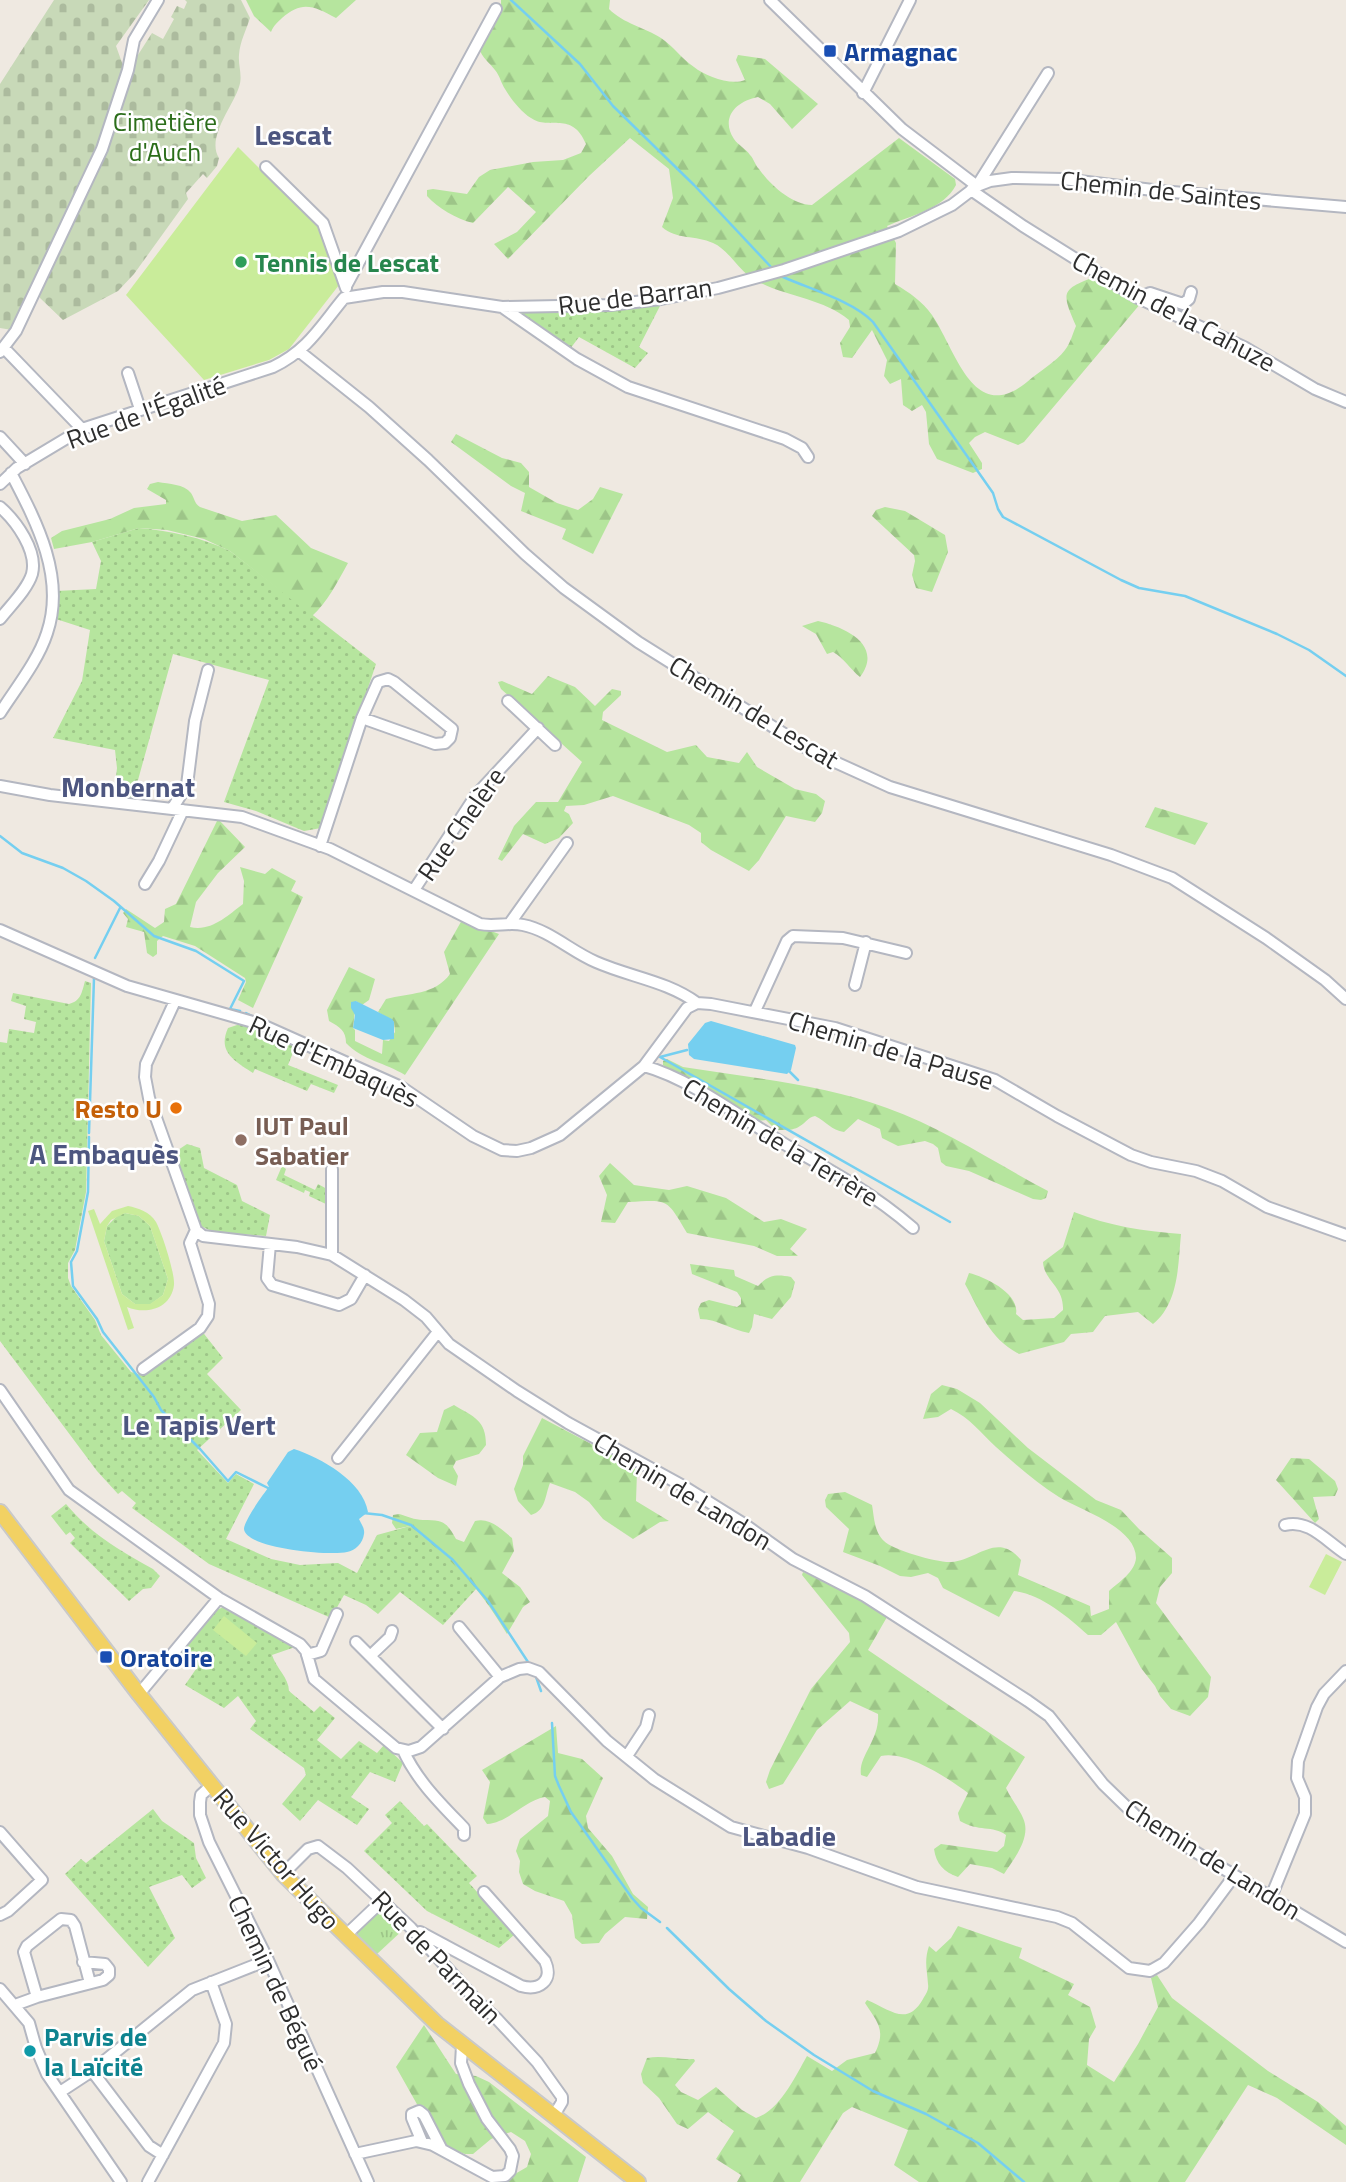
<svg xmlns="http://www.w3.org/2000/svg" width="1346" height="2182" viewBox="0 0 1346 2182" font-family="'Titillium Web',sans-serif">
<defs>
<pattern id="grass-dots" width="8" height="8" patternUnits="userSpaceOnUse" patternTransform="scale(1.75)"><rect width="8" height="8" fill="#b6e59e"/><path d="M2 2h.1M6 6h.1" fill="none" stroke="#9dc588" stroke-width="1.8" stroke-linecap="round"/></pattern>
<pattern id="forest-firs" width="22" height="20" patternUnits="userSpaceOnUse" patternTransform="scale(1.75)"><rect width="22" height="20" fill="#b6e59e"/><path d="M5 1l3.5 6h-7zM16 11l3.5 6h-7z" fill="#9dc588"/></pattern>
<pattern id="cemetery-stones" width="16" height="16" patternUnits="userSpaceOnUse" patternTransform="scale(1.75)"><rect width="16" height="16" fill="#c8d9b8"/><path d="M2 7V4a2 2 0 0 1 4 0v3zM10 15v-3a2 2 0 0 1 4 0v3z" fill="#acbb9e"/></pattern>
<pattern id="park-tufts" width="24" height="20" patternUnits="userSpaceOnUse" patternTransform="scale(1.75)"><rect width="24" height="20" fill="#b6e59e"/><path d="M3 7l-1-3M5 7V3M7 7l1-3M15 17l-1-3M17 17v-4M19 17l1-3" fill="none" stroke="#9dc588"/></pattern>
</defs>
<rect width="100%" height="100%" fill="#efe9e1"/>
<path fill="url(#grass-dots)" d="M661,304L639,347L648,353L635,368L579,337L570,349L523,317L521,312L612,311Z
M139,528C172,531 200,537 230,551L376,664L321,828L304,831L256,811L224,802L269,680L173,654L133,798L114,795L117,768L115,750L53,738L82,681L90,630L56,619V591L96,589L101,561L92,542Z
M85,981L91,983L86,1192L75,1250L68,1263V1278L71,1286L95,1320L101,1335L131,1372L141,1375L201,1330L223,1358L207,1374L241,1410L197,1450L228,1483L236,1474L254,1484L226,1539L271,1559L300,1565L338,1563L357,1573L377,1535L410,1526L453,1561L477,1588L443,1625L400,1592L378,1614L366,1605L344,1595L331,1618L209,1564L132,1508L136,1503L122,1491L118,1494L97,1471L0,1341V1042L7,1043L9,1029L34,1033L36,1022L24,1019L26,1006L11,1001L13,993L69,1004C81,1001 82,992 85,981Z
M243,1023L296,1045L288,1065L338,1085L334,1093L311,1084L307,1091L255,1069L253,1073C235,1061 217,1052 228,1028Z
M187,1144L200,1148L204,1168L237,1185L242,1201L270,1215L266,1236L213,1232L201,1226L175,1152Z
M282,1166L286,1169L284,1175L315,1190L318,1184L327,1189L328,1205L309,1196L310,1192L305,1190L304,1193L276,1180Z
M125,1213L139,1216L150,1226L168,1279L163,1295L151,1304H135L122,1294L104,1241L107,1226L117,1216Z
M66,1504C92,1535 119,1550 153,1569L160,1576L151,1588L143,1589L129,1601L70,1543L75,1538L70,1532L66,1535L51,1516Z
M224,1607L298,1646L272,1655C276,1668 289,1678 289,1691L314,1712L320,1706L335,1718L317,1740L341,1759L359,1741L377,1753L384,1745L403,1763L395,1782L370,1772L351,1797L369,1809L357,1825L318,1800L300,1821L282,1804L306,1775L304,1768L250,1729L256,1721L238,1696L224,1708L185,1685L196,1669L179,1656L216,1610Z
M400,1801L424,1826L427,1824L477,1876L469,1883L515,1934L499,1948L427,1911L364,1851L392,1823L385,1815Z
M153,1809L162,1821L194,1843L196,1858L206,1878L192,1888L182,1875L149,1887L175,1938L148,1967L65,1874L81,1859L86,1863Z"/>
<path fill="url(#forest-firs)" d="M246,0H356L336,18C314,6 302,0 282,18C277,23 274,25 271,32L254,16Z
M501,0H610L609,9C624,24 644,27 661,38C673,46 682,59 694,67C705,76 731,86 745,80L736,60L738,55L765,59L818,104L792,129L770,104L758,97C736,101 720,118 734,139C738,145 746,149 750,155C754,159 755,165 759,169C770,185 792,205 812,205L899,138L955,179L956,185C944,209 909,216 887,226L896,243L895,284C910,293 922,301 932,315C956,350 973,426 1027,382C1038,372 1056,362 1065,350C1070,344 1073,333 1076,326C1062,293 1060,290 1094,277L1141,303L1024,442L1018,445L985,432L975,437L969,443L982,463V469L973,473L937,459L929,444L926,412L922,405L912,411L903,405L901,379L890,384L884,376L887,360L872,330L852,358L843,357L840,343L850,327L849,320C820,296 779,297 749,276C737,267 727,249 713,243C696,235 676,240 662,227L673,198L669,169L630,138L589,176L508,259L494,244L517,232L536,212L508,187L473,223C456,219 438,208 427,196V190L433,189L467,194L479,177L490,170L533,162L563,160L581,153L586,144C572,110 549,131 531,118C521,112 511,99 505,89C501,83 500,76 495,70C489,62 482,58 479,48L501,8Z
M456,434L502,458L521,463L529,472V487L557,503L578,510L593,499L600,487L623,494L593,554L562,539L566,529L521,511L525,493L511,486L451,442Z
M158,482C169,484 184,484 191,493C195,499 194,503 200,507L242,521L276,515L311,548L348,563C338,581 327,603 312,616L230,551L204,539L167,530L139,528L92,542L54,549L51,538L62,531L110,519L134,508L166,504V500L147,489L150,484Z
M885,507L905,511L945,535L948,552L932,592L916,588L912,575L915,561L914,555L872,516L876,510Z
M818,621C845,627 884,645 860,677C850,669 844,658 833,652L827,654L816,634L802,626Z
M548,676L575,687L595,706L612,689L621,691V695L603,712L602,720L667,752L696,745L707,757L739,763L747,752L757,767L795,789L816,794L825,801L822,813L815,822L786,816L759,860L749,871L711,850L701,842V833L689,825L613,796L584,805L566,806L564,811L569,814L573,823L559,838L545,844L523,834L502,861L498,859L514,826L536,802H558L582,762L501,689L498,682L502,681L532,694Z
M1155,807L1208,823L1195,845L1145,827Z
M218,819L245,847L218,873L196,902L190,927C211,932 227,916 243,904L244,881L240,867L265,874L272,868L296,881L291,891L303,897L253,1008L238,1000L246,982L245,978L195,946L163,936L157,941V954L153,957L147,953L144,932L126,927L128,919L123,913L126,909L155,928L164,922L165,909L176,904Z
M462,920L499,934L405,1075C386,1063 362,1060 346,1043C346,1031 340,1027 329,1021L327,1010L349,967L375,979L369,1000L362,1005L356,1001L353,1028L355,1030V1041L382,1054L383,1040L389,1041L395,1032L394,1022L378,1012L386,999C409,993 435,995 450,974L444,952Z
M667,1059L683,1067C751,1078 822,1084 887,1108C943,1128 995,1163 1048,1191L1046,1198L1041,1200L1033,1199L969,1171L946,1166L941,1162L938,1148L933,1144L925,1141L898,1146L882,1138L880,1129L858,1119L844,1132C831,1130 827,1122 815,1116C807,1118 807,1122 800,1126C793,1131 784,1130 776,1130L766,1120L756,1121L663,1065V1061Z
M610,1163L634,1185L669,1190L687,1186L726,1198L764,1222L781,1219L807,1229L790,1249L798,1256H777L754,1246L687,1233C666,1197 668,1200 628,1202L615,1223L601,1222L607,1195L599,1176Z
M1074,1212C1109,1226 1143,1231 1181,1234C1178,1265 1179,1303 1153,1324L1138,1312L1105,1316L1093,1332L1071,1334L1064,1342L1019,1354C989,1338 981,1313 965,1284L969,1273C986,1277 1020,1294 1016,1314L1023,1320L1054,1318L1063,1310C1064,1286 1044,1281 1043,1262L1063,1247Z
M690,1264L734,1270L735,1276L758,1286C768,1275 776,1274 791,1277L795,1282L791,1297L772,1319L754,1314L752,1327L749,1333C731,1330 718,1319 700,1319L698,1309L701,1303L709,1300L737,1307L741,1304V1298L737,1292L692,1274Z
M942,1385L957,1389L980,1403L1028,1448L1096,1500L1121,1510L1139,1529L1172,1558V1573L1160,1587L1156,1603L1211,1677L1208,1697L1190,1716L1171,1709L1160,1696L1155,1686L1141,1668L1116,1622L1101,1635H1088C1068,1617 1041,1594 1014,1591L999,1617L943,1588L938,1578L928,1573L911,1577L900,1576L880,1566L843,1552L849,1529L826,1507L825,1500L828,1494L845,1492L872,1505C874,1516 874,1532 884,1541C893,1550 938,1563 951,1562C978,1560 997,1531 1021,1560L1018,1575L1090,1606L1091,1616L1109,1609V1591C1119,1582 1135,1572 1136,1558C1136,1527 1080,1510 1059,1497C1037,1483 1015,1464 996,1447C981,1433 970,1418 951,1409L938,1417L923,1419L931,1394Z
M454,1405C474,1417 486,1420 486,1445L479,1454L456,1461L453,1467L458,1476L456,1486L438,1478L406,1455L420,1433L437,1432L444,1410Z
M542,1418L633,1466L637,1472L636,1501L669,1521L660,1522L633,1539L603,1519L589,1502L575,1492L550,1483C545,1495 546,1511 531,1515L518,1501L514,1489L523,1465V1456Z
M1291,1458L1309,1459L1335,1481L1338,1489L1335,1496L1313,1497L1319,1519L1315,1523L1276,1480Z
M399,1514C406,1516 415,1520 423,1520C443,1520 446,1521 456,1539L464,1542L475,1521C490,1517 501,1529 512,1538L514,1551L502,1573L520,1587L530,1602L523,1607L507,1634C477,1584 454,1562 410,1526L396,1529L392,1523L393,1515Z
M803,1572L861,1599L887,1617L868,1650L1025,1757L1006,1788C1011,1799 1019,1808 1023,1818C1032,1837 1014,1859 1004,1874L992,1868L970,1864L958,1877C944,1872 936,1864 934,1849L941,1844L997,1852L1004,1846L1006,1835C993,1825 978,1832 960,1821L958,1813L968,1793C948,1778 906,1750 881,1756L867,1777L861,1775C858,1756 880,1740 878,1714L850,1701L817,1730L783,1784L769,1789L766,1782L770,1770L811,1689L850,1642L849,1633L802,1575Z
M556,1726L558,1753L582,1759L603,1778L586,1816L588,1828L612,1856L633,1894L648,1907L647,1919L625,1917L605,1934L599,1943L582,1944L575,1938L572,1915L564,1901L535,1891L523,1884L519,1872L520,1861L516,1851L520,1839L548,1816L550,1801L545,1797C523,1801 510,1822 487,1824L483,1818L490,1782L482,1770Z
M958,1926L1022,1948L1019,1958L1074,1984L1068,1995L1090,2007L1096,2027L1089,2039L1087,2065L1114,2082L1138,2044L1158,2007L1151,1978L1157,1975L1172,1998L1268,2071L1318,2102L1346,2126V2145L1277,2098L1248,2085L1185,2182H919L894,2165L908,2130L852,2107L843,2113L800,2182H737L741,2175L716,2159L734,2131L708,2112L688,2129L677,2124L659,2098L643,2083L641,2074L647,2058C663,2055 677,2060 694,2059L695,2061L675,2085L681,2092L698,2100L716,2087L742,2110L756,2118C780,2110 795,2077 807,2056L832,2071L847,2060L875,2053C886,2030 878,2023 865,2003L867,2000C891,2010 907,2027 923,1999C926,1994 929,1990 928,1984C927,1969 924,1961 929,1946L936,1952L951,1938Z
M424,2025L456,2074L476,2076L489,2082L586,2157L578,2182H501L527,2167L531,2154L525,2141L511,2132L491,2139L473,2154H465L442,2145L423,2105L418,2106L396,2067Z"/>
<path fill="url(#cemetery-stones)" d="M54,0H149L116,46L125,71L99,147L12,330L0,328V84Z
M185,0H241L250,18C246,31 240,41 239,55C238,66 243,76 239,87C233,106 206,138 219,158L217,166L207,178L203,174L186,193L188,199L134,274L118,291L63,320L40,298L38,292L136,58L152,33L163,39L174,19L171,17L177,6L184,9L187,2Z"/>
<path fill="url(#park-tufts)" d="M379,1910L389,1913L405,1928L376,1955L355,1933Z"/>
<path fill="#c9ec9a" fill-rule="evenodd" d="M238,147L322,231L339,285L289,349L269,360L204,380L126,295Z
M128,1206C138,1208 150,1212 156,1222C162,1233 175,1273 174,1285C171,1309 146,1315 127,1307L134,1328L128,1330L88,1211L94,1209L100,1224L112,1211ZM125,1213L139,1216L150,1226L168,1279L163,1295L150,1304H135L122,1294L104,1241L107,1226L111,1220Z
M1326,1554L1342,1562L1325,1595L1309,1587Z
M224,1616L257,1643L246,1656L213,1630Z"/>
<path fill="#75cff0" d="M356,1001L392,1019L394,1022V1039L383,1040L353,1028L355,1015L351,1008V1002Z
M711,1021L795,1045L796,1048L791,1070L787,1074L694,1059L689,1055L688,1044L705,1023Z
M294,1449C321,1458 363,1481 368,1512L359,1519C361,1524 365,1528 364,1534C363,1543 355,1551 347,1552C331,1556 246,1549 244,1529C244,1521 263,1494 269,1487L267,1483L288,1452Z"/>
<g fill="none" stroke-linecap="round" stroke-linejoin="round">
<path stroke="#75cff0" stroke-width="2.5" d="M511,0L580,64L613,106L694,185L771,267
M783,277C810,289 853,301 873,322L993,493L998,509L1003,517L1121,580L1139,588L1185,596L1277,634L1309,650L1346,676
M0,836L22,853L63,868L86,881L114,901L154,936L196,951L244,981L230,1009L240,1011
M95,958L120,908
M246,1013L254,1017
M320,1045L390,1077
M687,1050L660,1057L950,1222
M788,1070L798,1080
M89,1133L94,978
M89,1137L88,1192L77,1251L71,1262L73,1286L97,1319L103,1332L154,1397L161,1410L200,1449L228,1481L236,1472L270,1489
M363,1513L382,1515L411,1525L453,1560L488,1601L528,1662
M535,1674L541,1691
M552,1723L555,1776L559,1786L571,1812L632,1898L641,1908L660,1922
M667,1928L729,1989L766,2021L814,2055L873,2091L926,2114L978,2143L1024,2182"/>
<defs>
<path id="minor" d="M770,0L902,129L977,186
M863,93L910,0
M266,167L323,223L346,288
M977,186L1048,73
M971,190L1023,226L1138,298L1244,347L1315,389L1346,402
M346,286L496,9
M1138,298L1150,293L1183,304L1189,299L1191,292
M502,307L577,359L628,387L785,439L802,448L808,457
M4,348L82,429
M0,352L16,331L102,149L128,70L134,40L158,0
M300,352L369,407L428,460L525,554L564,588L638,642L813,752L890,787L1111,855L1172,878L1266,938L1325,980L1346,999
M128,373L140,409
M0,437L25,464
M0,484L17,468L82,429L273,367C308,350 320,327 344,298L383,292H403L502,307L610,305L661,299L718,288L784,270L899,231L952,205L977,186L990,181L1012,178L1063,179L1161,191L1346,207
M0,507C16,521 38,551 32,574C27,590 10,606 0,619
M508,701L555,745
M0,713C16,688 38,661 47,633C66,577 36,521 11,473
M0,786L50,795L242,817L330,849L480,924C494,927 509,922 523,925C549,930 572,952 596,962C630,977 667,981 697,1003
M172,809L187,785L195,721L208,670
M320,846L362,718L378,682L388,679L394,682L452,729L450,738L445,743L435,744L362,718
M145,884L159,861L183,810
M414,890L476,795L538,728
M510,923L567,843
M0,930L127,986L260,1024L401,1087L473,1136L502,1150L517,1151L531,1148L560,1135L644,1066L687,1008L697,1003L711,1004L835,1028L995,1080L1057,1116L1131,1155L1151,1162L1196,1171L1222,1181L1267,1207L1346,1235
M855,985L866,942
M175,1001L146,1064L145,1077L149,1098L196,1230L203,1236L297,1247L332,1255L404,1300L426,1317L449,1344L517,1391L568,1423L683,1486L744,1524L793,1559L865,1596L1028,1701L1049,1716L1103,1784L1137,1817L1346,1942
M755,1011L787,941L793,936L843,938L906,953
M644,1066C692,1079 747,1122 791,1148C834,1172 875,1195 913,1228
M270,1244L267,1278L272,1285L339,1305L351,1299L365,1275
M332,1255V1169
M143,1369L200,1328L208,1316L209,1304L190,1243L196,1230
M0,1390L69,1490L219,1598L300,1644L306,1651L314,1679L396,1748L409,1751L421,1747L500,1677L519,1669L528,1668L539,1672L607,1741L654,1779L731,1827L808,1848L917,1887L1057,1917L1072,1923L1129,1968L1150,1971L1164,1963L1199,1923L1234,1876
M338,1458L437,1333
M1285,1525C1309,1519 1326,1541 1346,1554
M459,1627L500,1677
M356,1642L443,1729
M307,1655L321,1651L337,1614
M370,1656L390,1637L392,1631
M139,1694L219,1598
M403,1750C417,1781 441,1804 464,1828V1835
M627,1756L646,1727L649,1715
M212,1785L201,1795L200,1802V1815L209,1842L268,1960L368,2182
M0,1832L42,1880L8,1911L0,1915
M283,1874L308,1849L318,1846L347,1868L411,1928L477,2001L497,2019L537,2062L562,2097V2102L553,2117
M1271,1897L1305,1814V1797L1297,1778L1298,1761L1317,1707L1324,1694L1346,1671
M420,1932L521,1986C539,1991 554,1981 545,1961L484,1892
M345,1936L383,1900
M0,1989L29,2023L36,2048L47,2074L121,2182
M37,1997L24,1952L27,1946L61,1919L71,1920L75,1926L90,1983
M15,2005L37,1997L103,1980L109,1975V1969L105,1964L83,1962
M92,2071L149,2146L163,2155
M60,2092L92,2071L192,1990L268,1960
M422,2142L412,2118V2114L419,2111L424,2115L441,2148
M355,2154L416,2141L433,2145L492,2177L505,2176L510,2171L513,2156L510,2149L487,2119L469,2084L461,2063L462,2046
M148,2182L224,2043L226,2024L211,1982"/>
<path id="major" d="M0,1512L139,1694L283,1874L437,2024L638,2182"/>
</defs>
<use href="#minor" stroke="#b4b7c1" stroke-width="14"/>
<use href="#major" stroke="#c9c9c9" stroke-width="18"/>
<use href="#minor" stroke="#fff" stroke-width="10"/>
<use href="#major" stroke="#f2d163" stroke-width="14"/>
</g>
<g fill="#1a4fb4" stroke="#fff" stroke-width="2.5">
<rect x="823" y="44" width="14" height="14" rx="3.5"/>
<rect x="99" y="1650" width="14" height="14" rx="3.5"/>
</g>
<circle fill="#2e9e5b" stroke="#fff" stroke-width="2.5" cx="241" cy="262" r="7"/>
<circle fill="#e8710a" stroke="#fff" stroke-width="2.5" cx="176" cy="1108" r="7"/>
<circle fill="#8d6e63" stroke="#fff" stroke-width="2.5" cx="241" cy="1140" r="7"/>
<circle fill="#0f9aa8" stroke="#fff" stroke-width="2.5" cx="30" cy="2051" r="7"/>
<g text-anchor="middle" dominant-baseline="central" stroke-width="5" stroke-linejoin="round" paint-order="stroke">
<g font-size="26" font-weight="bold" fill="#164399" stroke="#fff" text-anchor="start">
<text x="844" y="51">Armagnac</text>
<text x="120" y="1657">Oratoire</text>
</g>
<g font-size="26" fill="#2c6e1b" stroke="#fff">
<text x="165" y="121">Cimetière<tspan x="165" dy="30">d'Auch</tspan></text>
</g>
<g font-size="26" fill="#2e2e2e" stroke="#fff">
<text transform="translate(1161 190) rotate(6)">Chemin de Saintes</text>
<text transform="translate(635 296) rotate(-7)">Rue de Barran</text>
<text transform="translate(1174 311) rotate(28)">Chemin de la Cahuze</text>
<text transform="translate(146 412) rotate(-20)">Rue de l'Égalité</text>
<text transform="translate(754 712) rotate(31)">Chemin de Lescat</text>
<text transform="translate(461 824) rotate(-55)">Rue Chelère</text>
<text transform="translate(891 1050) rotate(17)">Chemin de la Pause</text>
<text transform="translate(334 1061) rotate(25)">Rue d'Embaquès</text>
<text transform="translate(781 1142) rotate(31)">Chemin de la Terrère</text>
<text transform="translate(683 1491) rotate(31)">Chemin de Landon</text>
<text transform="translate(277 1859) rotate(49)">Rue Victor Hugo</text>
<text transform="translate(1213 1859) rotate(32)">Chemin de Landon</text>
<text transform="translate(437 1957) rotate(46)">Rue de Parmain</text>
<text transform="translate(276 1983) rotate(65)">Chemin de Bégué</text>
</g>
<g font-size="26" font-weight="bold" fill="#27864d" stroke="#fff" text-anchor="start">
<text x="255" y="262">Tennis de Lescat</text>
</g>
<g font-size="26" font-weight="bold" fill="#c56008" stroke="#fff" text-anchor="end">
<text x="162" y="1108">Resto U</text>
</g>
<g font-size="26" font-weight="bold" fill="#785e54" stroke="#fff" text-anchor="start">
<text x="255" y="1125">IUT Paul<tspan x="255" dy="30">Sabatier</tspan></text>
</g>
<g font-size="26" font-weight="bold" fill="#0d838f" stroke="#fff" text-anchor="start">
<text x="44" y="2036">Parvis de<tspan x="44" dy="30">la Laïcité</tspan></text>
</g>
<g font-size="28" font-weight="bold" fill="#4d5680" stroke="#fff">
<text x="293" y="134">Lescat</text>
<text x="128" y="786">Monbernat</text>
<text x="104" y="1153">A Embaquès</text>
<text x="199" y="1424">Le Tapis Vert</text>
<text x="789" y="1835">Labadie</text>
</g>
</g>
</svg>
